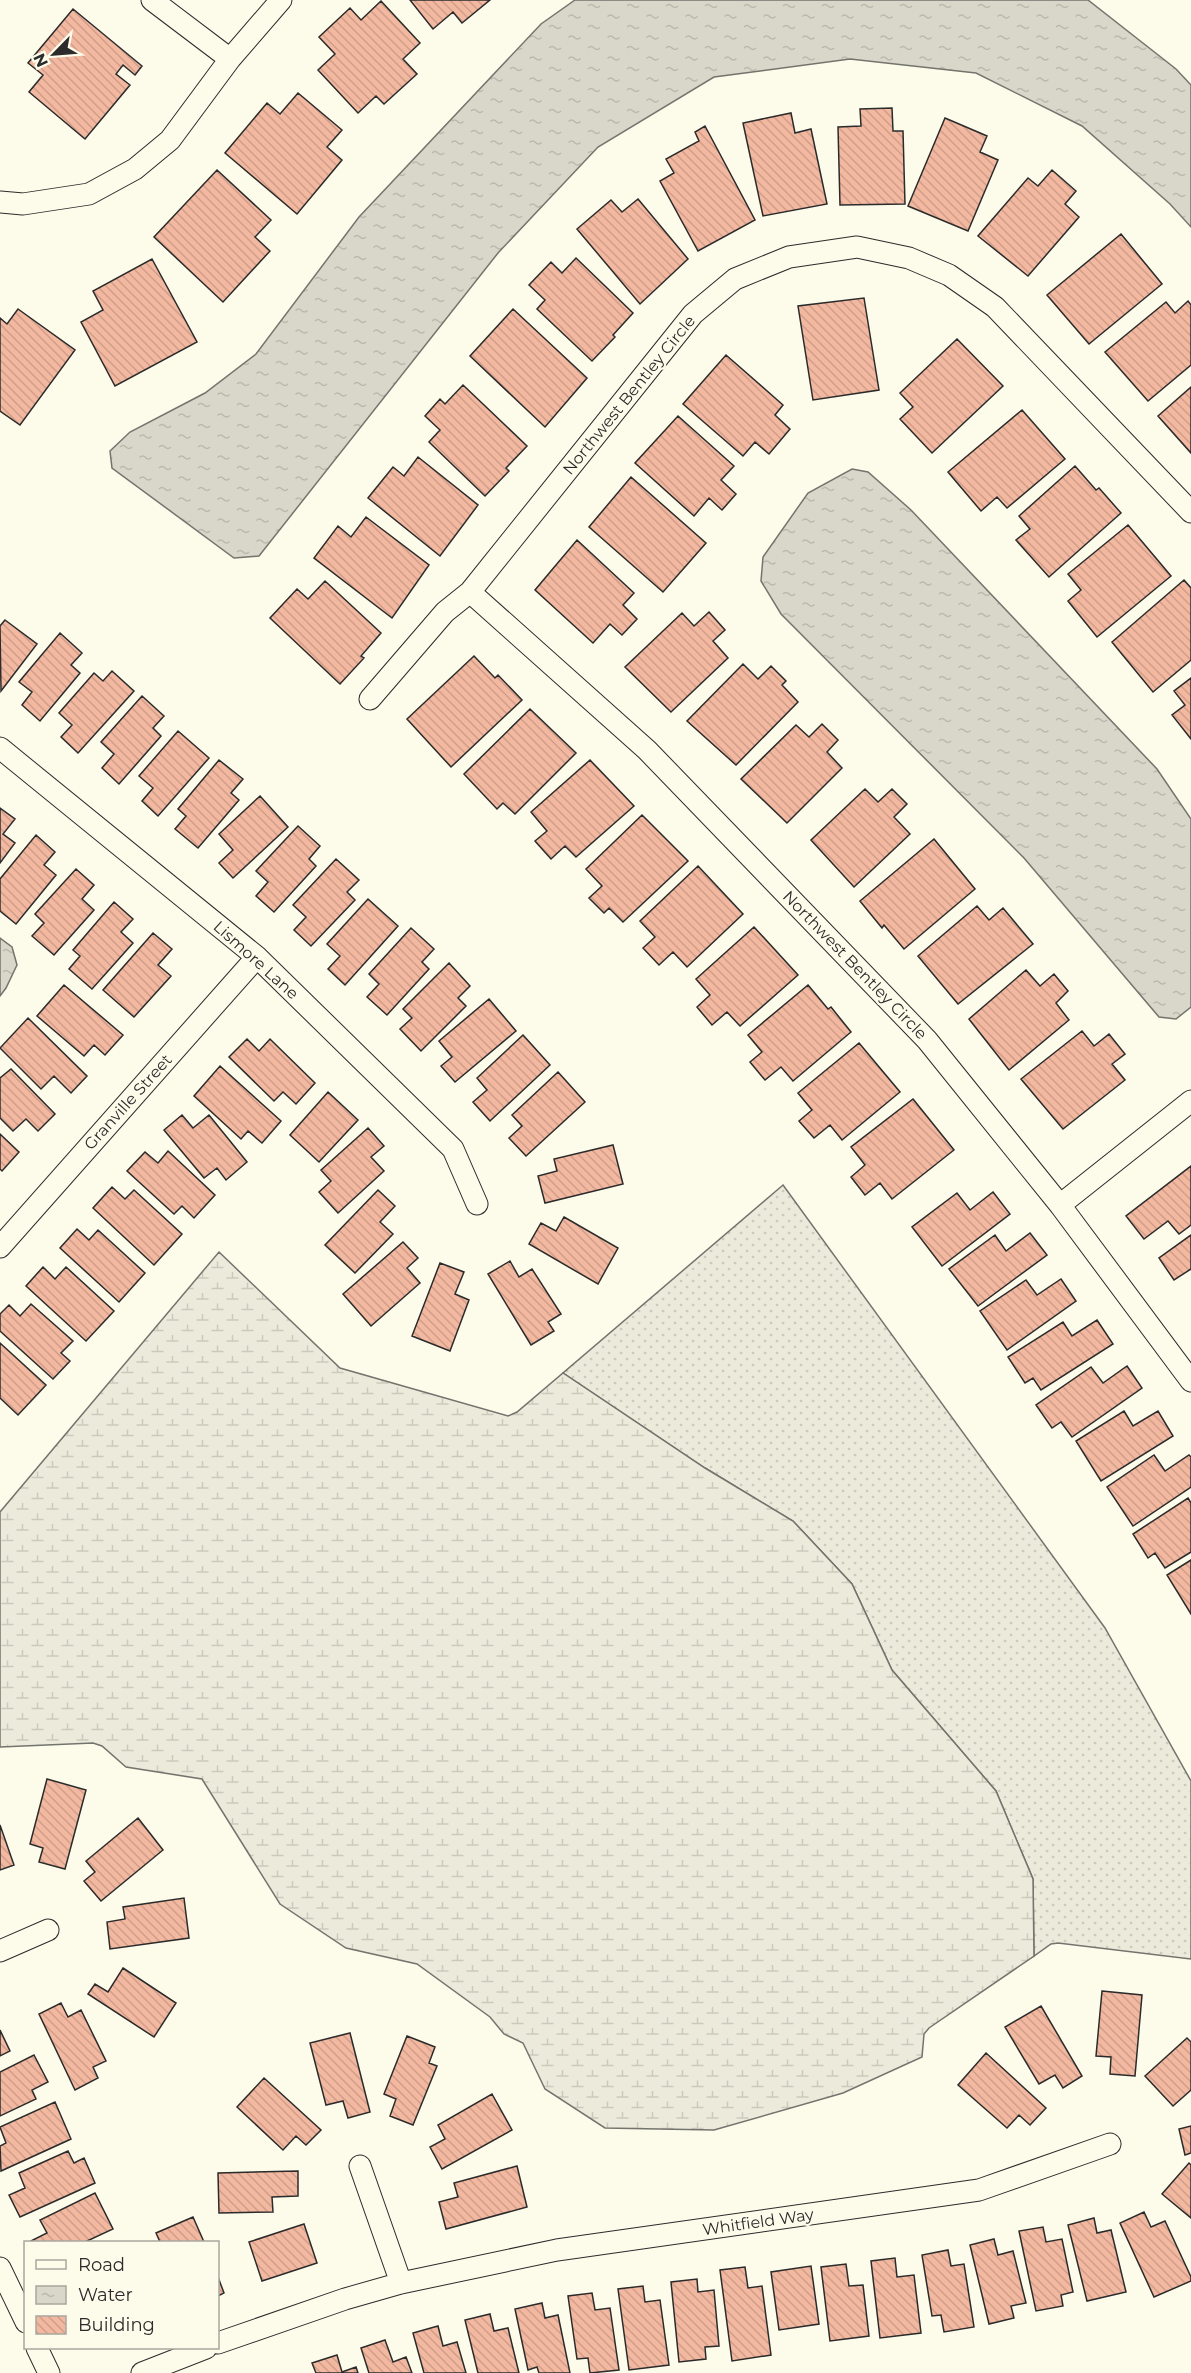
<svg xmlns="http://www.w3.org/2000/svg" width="1191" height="2373" viewBox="0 0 1191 2373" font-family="Montserrat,sans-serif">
<defs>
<pattern id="grass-dots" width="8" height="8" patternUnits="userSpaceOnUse" patternTransform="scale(1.5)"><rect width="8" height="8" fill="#ecebdb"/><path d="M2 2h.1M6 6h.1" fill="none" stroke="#cbcabc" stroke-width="1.8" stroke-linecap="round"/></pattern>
<pattern id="wetland-marsh" width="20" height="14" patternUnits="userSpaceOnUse" patternTransform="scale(1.5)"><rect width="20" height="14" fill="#ecebdb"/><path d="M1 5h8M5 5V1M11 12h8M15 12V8" fill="none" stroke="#cbcabc"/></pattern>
<pattern id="water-ripples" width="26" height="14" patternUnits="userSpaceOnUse" patternTransform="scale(1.5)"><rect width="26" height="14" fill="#d8d7c9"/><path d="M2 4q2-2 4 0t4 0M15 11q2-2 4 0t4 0" fill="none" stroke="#bab9ad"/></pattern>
<pattern id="building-back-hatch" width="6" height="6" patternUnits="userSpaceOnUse" patternTransform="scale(1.5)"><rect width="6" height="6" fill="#f2b8a0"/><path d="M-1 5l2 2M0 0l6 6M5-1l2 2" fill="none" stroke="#d09e8a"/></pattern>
</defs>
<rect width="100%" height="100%" fill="#fdfbea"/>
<path fill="url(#grass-dots)" stroke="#74746e" stroke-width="1.5" d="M783,1185L1105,1628L1191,1781V1959L1058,1943L1051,1944L1034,1956L1033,1879L996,1791L892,1670L852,1584L793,1521L705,1468L563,1373Z"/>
<path fill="url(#wetland-marsh)" stroke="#74746e" stroke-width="1.5" d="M219,1252L340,1368L508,1416L517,1412L563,1373L705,1468L793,1521L852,1584L892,1670L996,1791L1033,1879L1034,1956L929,2028L924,2034L922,2057L843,2093L714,2130L605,2128L545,2089L523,2043L504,2034L490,2017L417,1964L346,1948L280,1904L202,1779L126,1767L102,1746L93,1743L0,1747V1512Z"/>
<path fill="url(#water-ripples)" stroke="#74746e" stroke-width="1.5" d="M575,0H1088L1176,69L1191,85V227L1170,204L1082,126L976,73L850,59L714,77L598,147L498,253L259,556L234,558L112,468L110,451L130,432L205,393L256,354L359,217L541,24Z
M852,469L868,472L911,510L1157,769L1191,819V1007L1176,1019L1159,1017L1024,858L781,614L761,581L763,557L808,493Z
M0,938L12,947L17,965L6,988L0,996Z"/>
<path fill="url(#building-back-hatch)" stroke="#2b2b2b" stroke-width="1.5" d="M410,0H490L462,23L453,12L433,29Z
M381,1L420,43L403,59L417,74L384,104L376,96L358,113L318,70L335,54L319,37L350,8L361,20Z
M73,9L142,66L135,75L123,65L116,74L130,85L85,139L29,92L43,75L28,63Z
M298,93L342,130L327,147L342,160L297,214L225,153L267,103L280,114Z
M892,108L893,131H903L905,204L840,205L838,127L861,126L860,109Z
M791,113L795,133L811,129L827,204L763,216L743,123Z
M945,118L987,136L980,152L998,160L968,231L908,206Z
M705,126L755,220L698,251L660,181L674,173L666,159L699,141L695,132Z
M217,170L271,220L255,237L270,251L223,302L154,237Z
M1052,170L1076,191L1065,204L1079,217L1028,276L978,236L1028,178L1038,186Z
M638,199L688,259L640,304L577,229L611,200L622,212Z
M1121,234L1162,284L1089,344L1047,295Z
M576,258L633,313L613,335L615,337L592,361L537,309L545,300L529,285L551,262L562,273Z
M152,259L197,342L115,386L81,322L103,310L93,291Z
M864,298L879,390L813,400L798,306Z
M1188,301L1191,305V365L1148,401L1105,352L1166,302L1175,313Z
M18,309L75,350L20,425L0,411V318L7,324Z
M513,309L587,378L545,427L470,356Z
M957,339L1003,386L932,453L900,419L913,407L900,393Z
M726,355L783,405L775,415L790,429L769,454L755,442L743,456L683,404Z
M463,385L527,446L506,468L509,471L485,496L429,442L440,430L425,416L440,399L445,404Z
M1191,387V453L1158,416Z
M1022,410L1065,459L1007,508L997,497L981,511L948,472Z
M678,416L734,466L721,480L736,494L722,510L709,498L694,516L635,463Z
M418,457L478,505L440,556L368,498L393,467L404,476Z
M1075,466L1096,490L1099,488L1121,513L1049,577L1016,540L1030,529L1019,516Z
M631,477L706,543L663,592L589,527Z
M366,517L429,565L392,618L314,558L338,526L351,537Z
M1128,525L1171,576L1097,637L1068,601L1081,590L1068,574Z
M577,540L634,593L623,605L637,619L622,635L610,624L593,643L535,590Z
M1184,580L1191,588V660L1153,692L1112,642Z
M325,581L381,633L361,656L364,658L340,684L270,618L297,589L308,599Z
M709,612L725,630L713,641L728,658L671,712L625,667L682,613L694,626Z
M5,620L37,644L1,691L0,626Z
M60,633L82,653L71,665L80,673L40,721L22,705L32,692L19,682Z
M474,656L495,678L498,675L522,700L451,767L407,719Z
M743,664L758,679L771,666L786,681L782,685L798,702L736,765L687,721Z
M112,671L134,691L78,753L61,737L72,725L59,713L94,673L103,681Z
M1191,678V739L1172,715L1185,705L1174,691Z
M142,696L164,716L153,728L161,736L119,784L102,768L114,754L101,742Z
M530,709L576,753L515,814L503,803L497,809L464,774Z
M822,724L838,740L827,752L842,768L787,823L741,779L796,725L809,737Z
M178,731L209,758L158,816L142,801L153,788L139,776Z
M219,760L243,779L231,793L239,800L198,848L175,829L186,816L178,809Z
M590,760L634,806L576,857L565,846L551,859L535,841L547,831L531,812Z
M865,789L878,802L892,789L907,804L894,817L910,834L854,887L811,840Z
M260,796L288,827L233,878L219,863L233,850L219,834Z
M0,808L15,819L3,834L15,843L0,863Z
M642,815L688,861L623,922L609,908L604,913L589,898L602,886L586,869Z
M298,826L320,846L309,859L316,866L274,912L256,896L268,882L256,871Z
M36,835L55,852L44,865L56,875L16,924L0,911V879Z
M934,839L975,889L904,949L884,925L882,928L860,901Z
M336,859L359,880L347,892L355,900L311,946L294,930L306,917L293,905Z
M698,866L743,914L687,967L673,952L659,965L643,948L655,937L640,921Z
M76,869L94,885L82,899L94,910L54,955L32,936L44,923L35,914Z
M368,899L398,926L345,985L328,969L340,956L327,944Z
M114,902L133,919L121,932L133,943L92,989L69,969L80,956L73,950Z
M977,906L989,920L1003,908L1033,944L958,1004L918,956Z
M754,927L798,975L740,1026L727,1012L712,1025L697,1007L710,995L696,979Z
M411,928L434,949L422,962L429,969L387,1015L367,997L379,984L369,974Z
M153,933L172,949L158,965L171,976L134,1017L103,990Z
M449,963L470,986L458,998L466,1006L421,1051L400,1029L412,1018L403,1009Z
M1026,970L1040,986L1054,974L1068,991L1056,1003L1069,1020L1009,1070L969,1019Z
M64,985L123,1035L105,1055L94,1045L84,1056L37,1016Z
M808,985L828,1009L831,1007L851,1032L793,1081L781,1067L765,1080L750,1062L762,1052L748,1035Z
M489,999L516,1031L455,1082L441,1066L452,1057L439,1041Z
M28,1018L87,1076L71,1093L54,1076L41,1089L0,1048Z
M1082,1031L1094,1046L1109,1034L1125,1054L1112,1064L1125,1080L1063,1129L1021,1079Z
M523,1035L550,1065L490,1121L473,1102L487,1090L477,1078Z
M247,1039L259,1051L270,1039L315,1083L296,1104L283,1092L274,1101L229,1057Z
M859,1043L900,1092L842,1140L830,1125L814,1138L799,1121L812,1110L798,1093Z
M220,1066L281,1121L262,1143L248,1131L241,1139L194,1096Z
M11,1069L55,1114L38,1131L26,1119L13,1131L0,1118V1078Z
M558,1072L585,1102L526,1156L509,1138L522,1126L512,1115Z
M328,1092L358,1120L319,1162L290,1135Z
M913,1099L954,1150L892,1199L880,1183L865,1195L851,1177L865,1165L851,1147Z
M182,1115L193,1128L209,1115L247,1162L226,1180L217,1168L204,1178L164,1130Z
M368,1128L384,1146L371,1157L384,1171L338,1213L319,1192L331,1181L321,1170Z
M0,1134L19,1152L2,1171L0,1169Z
M613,1145L623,1184L545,1203L538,1176L557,1171L554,1159Z
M168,1151L215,1195L194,1218L182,1206L174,1214L127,1171L145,1152L158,1163Z
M1191,1166V1225L1179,1234L1168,1221L1144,1239L1126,1216Z
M112,1187L125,1199L134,1190L182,1234L154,1265L93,1208Z
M378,1190L395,1206L380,1222L393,1234L355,1273L325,1245Z
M993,1192L1010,1214L942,1266L912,1227L957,1193L970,1210Z
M564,1217L618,1248L598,1284L529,1244L541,1223L556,1231Z
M77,1229L89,1240L98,1230L145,1273L119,1302L60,1248Z
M1030,1233L1047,1255L978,1306L949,1269L995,1235L1006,1251Z
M1191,1235V1269L1174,1280L1159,1258Z
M403,1242L418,1258L407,1268L420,1283L371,1326L343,1294Z
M510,1261L519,1277L532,1269L561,1314L548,1322L554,1331L531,1345L488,1274Z
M440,1263L464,1272L455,1294L469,1300L450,1351L412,1336Z
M43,1267L55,1279L66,1267L114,1311L86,1341L26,1286Z
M1061,1279L1076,1301L1007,1350L980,1311L1026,1280L1037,1295Z
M31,1304L73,1341L61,1353L70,1361L53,1379L0,1331V1314L9,1305L20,1316Z
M1097,1320L1113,1344L1041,1390L1033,1378L1025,1383L1008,1357L1063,1322L1072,1336Z
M0,1343L46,1385L18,1415L0,1398Z
M1127,1366L1142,1388L1072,1437L1061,1422L1052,1428L1036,1405L1091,1367L1103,1383Z
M1124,1411L1133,1426L1158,1411L1173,1436L1101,1481L1076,1441Z
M1154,1455L1165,1471L1189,1455L1191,1457V1487L1133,1526L1107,1487Z
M1188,1498L1191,1503V1552L1165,1568L1155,1553L1148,1558L1133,1534Z
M1191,1560V1614L1167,1575Z
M47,1779L86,1790L65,1869L39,1862L43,1848L30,1844Z
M138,1818L163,1850L101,1901L84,1881L95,1872L86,1861Z
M0,1825L14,1865L0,1870Z
M184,1898L189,1938L110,1949L107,1922L125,1919L123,1907Z
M123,1968L176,2003L154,2037L88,1994L95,1984L108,1992Z
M1102,1991L1142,1995L1135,2076L1110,2074L1111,2057L1096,2056Z
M61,2003L68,2017L81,2010L106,2061L93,2067L98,2078L75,2090L39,2014Z
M1041,2006L1082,2076L1063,2088L1055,2075L1039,2084L1005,2027Z
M0,2030L10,2051L0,2056Z
M350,2033L370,2112L348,2118L343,2101L326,2105L310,2043Z
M407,2036L435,2047L429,2063L437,2066L413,2125L390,2116L396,2099L384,2094Z
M1187,2038L1191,2042V2090L1173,2106L1145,2076Z
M986,2053L1046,2108L1030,2125L1019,2115L1007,2128L958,2085Z
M34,2055L48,2082L32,2090L36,2099L0,2116V2072Z
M264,2078L321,2130L306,2145L296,2136L283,2150L237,2107Z
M492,2094L512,2130L442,2169L430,2147L445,2139L438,2125Z
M55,2102L71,2139L1,2171L0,2146L6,2143L0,2127Z
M1191,2126V2153L1185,2155L1179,2129Z
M68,2151L74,2163L84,2158L95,2183L20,2217L9,2195L25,2188L19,2173Z
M1189,2163L1191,2165V2218L1162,2194Z
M517,2166L527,2207L446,2229L439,2202L458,2197L454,2183Z
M298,2171V2196L272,2197L273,2212L219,2213L218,2173Z
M95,2193L113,2229L85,2242H31V2241L47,2233L40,2220Z
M1144,2212L1151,2227L1165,2221L1191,2277V2281L1154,2297L1120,2223Z
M193,2217L204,2242H160L156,2233Z
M1094,2218L1097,2233L1111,2230L1126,2292L1087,2301L1068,2225Z
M304,2224L317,2263L262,2281L249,2242Z
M1043,2227L1046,2242L1062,2239L1073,2292L1061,2295L1063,2306L1036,2311L1019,2231Z
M994,2239L998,2255L1013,2251L1026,2303L1011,2306L1014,2318L989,2324L970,2245Z
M948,2250L951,2266L964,2264L974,2327L944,2332L941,2315L932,2316L922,2255Z
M895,2258L897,2277L914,2275L921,2333L880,2338L871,2261Z
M846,2264L849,2286L863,2285L869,2336L830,2341L821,2267Z
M811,2266L819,2324L779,2330L771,2272Z
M745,2267L748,2288L762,2286L771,2355L732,2361L720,2270Z
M218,2277L224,2293L218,2296Z
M697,2279L698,2292L714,2290L719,2346L705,2347L706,2359L679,2362L671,2282Z
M643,2286L645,2302L660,2300L669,2365L629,2370L618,2289Z
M592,2293L595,2310L610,2308L619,2370L590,2373L588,2358L577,2359L568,2296Z
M542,2303L545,2318L558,2315L570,2373H539L537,2367L528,2370L515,2309Z
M490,2314L494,2331L508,2328L519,2373H478L465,2320Z
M438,2326L443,2346L457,2342L466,2373H424L413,2333Z
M385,2340L393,2362L406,2357L412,2373H369L361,2348Z
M337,2355L342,2372L356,2367L358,2373H316L312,2363Z"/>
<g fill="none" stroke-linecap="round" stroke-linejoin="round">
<defs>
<path id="street" d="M152,0L230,59
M0,202L23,204L89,194L135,169L170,140L230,59L281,0
M1191,512L995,307L949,275L909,258L857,247L789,257L735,279L693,314L470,592L647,750L927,1040L1060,1205L1191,1381
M370,699L445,612L470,592
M0,748L257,957L453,1149L477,1204
M1060,1205L1191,1101
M0,1247L257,957
M0,1951L48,1930
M360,2166L401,2283
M0,2268L26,2322
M218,2343L345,2299L401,2283L557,2250L979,2190L1110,2144
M37,2348L49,2373
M142,2373L206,2348"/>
</defs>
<use href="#street" stroke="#2b2b2b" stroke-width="23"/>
<use href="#street" stroke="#fdfbea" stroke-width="21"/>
</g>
<g text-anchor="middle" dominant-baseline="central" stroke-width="4.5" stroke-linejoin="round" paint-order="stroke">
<g font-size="16" fill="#2b2b2b" stroke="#fdfbea">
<text transform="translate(629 395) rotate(-51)">Northwest Bentley Circle</text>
<text transform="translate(256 960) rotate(42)">Lismore Lane</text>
<text transform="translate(855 965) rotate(46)">Northwest Bentley Circle</text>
<text transform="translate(128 1102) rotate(-48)">Granville Street</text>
<text transform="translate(758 2222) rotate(-8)">Whitfield Way</text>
</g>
</g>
<rect x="24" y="2241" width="195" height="108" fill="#fdfbea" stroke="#a9a89e" stroke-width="1.5"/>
<rect x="36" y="2260" width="30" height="9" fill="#fdfbea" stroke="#a9a89e" stroke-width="1.5"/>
<text x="78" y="2271" font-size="18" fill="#2b2b2b">Road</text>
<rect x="36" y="2286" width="30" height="18" fill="url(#water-ripples)" stroke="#a9a89e" stroke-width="1.5"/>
<text x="78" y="2301" font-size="18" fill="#2b2b2b">Water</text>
<rect x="36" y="2316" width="30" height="18" fill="url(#building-back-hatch)" stroke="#a9a89e" stroke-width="1.5"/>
<text x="78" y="2331" font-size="18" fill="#2b2b2b">Building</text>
<g transform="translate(54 54) rotate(245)" stroke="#fdfbea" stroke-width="4.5" paint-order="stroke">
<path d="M0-4.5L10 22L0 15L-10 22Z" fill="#2b2b2b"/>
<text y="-9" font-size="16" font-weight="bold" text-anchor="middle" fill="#2b2b2b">N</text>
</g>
</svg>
